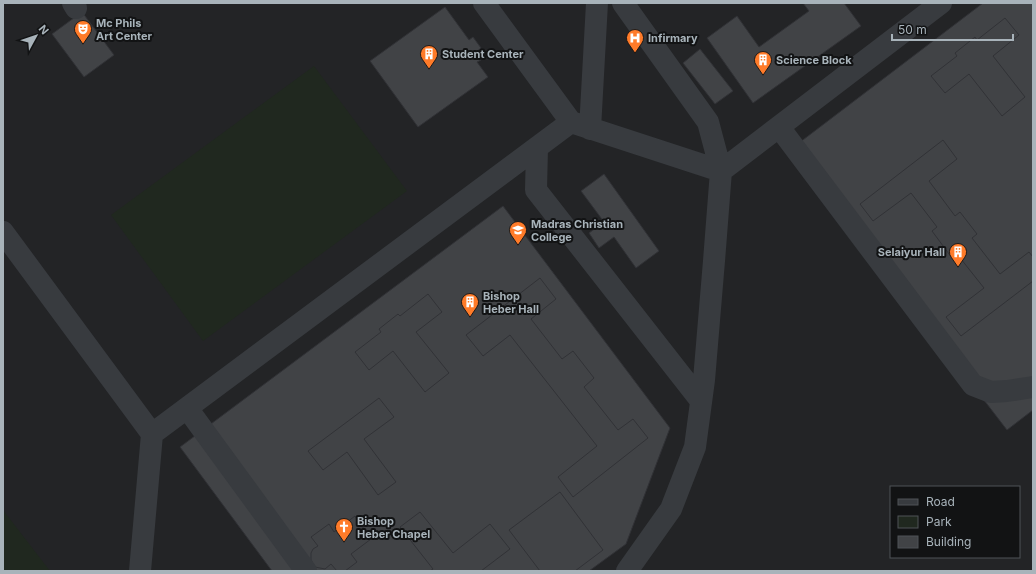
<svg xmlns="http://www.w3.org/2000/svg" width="1036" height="574" viewBox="0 0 1036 574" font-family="Inter,sans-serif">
<rect width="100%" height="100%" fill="#171819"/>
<path fill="#232426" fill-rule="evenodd" d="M3,3H1033V571H3ZM891,487H1019V557H891Z"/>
<path fill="#20281f" d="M314,66L407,191L203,341L111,215Z
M3,510L50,571H3Z"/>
<path fill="#414346" stroke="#313236" d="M803,3H844L861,26L753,103L707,38L737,16L759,47L809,11Z
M983,3H1033V410L1007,430L791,149Z
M445,7L469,40L473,37L481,48L475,53L481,60L477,62L488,77L418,127L370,61Z
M82,12L114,55L84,77L52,34Z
M1005,18L1019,35L993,56L1025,97L1002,116L969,74L945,93L931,76L957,56L955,53L975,37L977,40Z
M700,49L733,91L715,104L683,63Z
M943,140L957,159L929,181L955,216L960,212L977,234L972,238L1000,274L1029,252L1033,257V281L961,336L946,317L984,288L957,254L952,258L932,231L937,227L911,193L873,221L860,204Z
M604,174L659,251L636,268L614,237L599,248L589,233L604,222L581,191Z
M503,206L670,428L626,544L589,571H272L180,447Z
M540,278L556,299L531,319L562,359L573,351L594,378L584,387L618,430L633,419L648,438L573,497L558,477L597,446L510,335L483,356L466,335Z
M428,294L442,312L416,332L449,373L425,392L393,351L369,370L355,352L381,332L379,329L398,314L400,316Z
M379,398L394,417L364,439L396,482L378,495L347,452L323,470L308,451Z
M560,492L603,550L575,571H540L509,530Z
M420,512L453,553L490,524L510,549L481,571H430L433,569L400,527Z
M355,516L371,539L351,554L357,562L345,571H337L331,564L325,569L315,567L311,560V553L313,549L318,546L311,537L329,524L334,532Z"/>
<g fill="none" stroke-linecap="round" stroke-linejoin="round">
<path stroke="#383b3f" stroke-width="22" d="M73,3L76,8
M484,3L571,122L721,171L941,3
M623,3L708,122L721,171L714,261L704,380L695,447L671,509L627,571
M779,127L973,385L991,392L1007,391L1033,387
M590,129L597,3
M537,148L536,190L701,401
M3,232L152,434L571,122
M187,408L306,571
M140,571L152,434"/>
</g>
<defs>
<symbol id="theatre-pin" viewBox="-11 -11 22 30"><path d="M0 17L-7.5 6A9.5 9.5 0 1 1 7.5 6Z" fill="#ff7b29" stroke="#121314"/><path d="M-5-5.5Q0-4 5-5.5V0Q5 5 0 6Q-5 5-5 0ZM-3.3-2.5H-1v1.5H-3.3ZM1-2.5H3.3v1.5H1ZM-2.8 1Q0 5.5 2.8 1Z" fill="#fff"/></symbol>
<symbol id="hospital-pin" viewBox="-11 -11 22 30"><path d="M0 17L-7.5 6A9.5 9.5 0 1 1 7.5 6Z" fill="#ff7b29" stroke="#121314"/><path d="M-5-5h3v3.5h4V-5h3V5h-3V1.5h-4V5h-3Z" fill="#fff"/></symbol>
<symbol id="building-pin" viewBox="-11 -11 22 30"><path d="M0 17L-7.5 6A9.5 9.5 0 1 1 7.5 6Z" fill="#ff7b29" stroke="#121314"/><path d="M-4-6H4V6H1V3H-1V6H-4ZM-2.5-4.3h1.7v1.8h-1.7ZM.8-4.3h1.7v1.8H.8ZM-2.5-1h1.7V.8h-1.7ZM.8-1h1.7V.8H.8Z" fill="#fff"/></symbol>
<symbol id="university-pin" viewBox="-11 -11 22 30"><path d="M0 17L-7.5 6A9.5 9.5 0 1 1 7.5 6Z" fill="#ff7b29" stroke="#121314"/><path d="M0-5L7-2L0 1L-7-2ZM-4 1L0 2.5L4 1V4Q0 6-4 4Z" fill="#fff"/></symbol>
<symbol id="church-pin" viewBox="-11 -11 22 30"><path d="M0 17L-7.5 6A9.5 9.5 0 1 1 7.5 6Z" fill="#ff7b29" stroke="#121314"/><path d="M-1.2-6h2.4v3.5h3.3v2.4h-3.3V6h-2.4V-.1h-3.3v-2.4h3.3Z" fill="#fff"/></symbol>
</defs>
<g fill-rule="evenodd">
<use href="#theatre-pin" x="73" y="19" width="20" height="27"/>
<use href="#hospital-pin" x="625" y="28" width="20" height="27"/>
<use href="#building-pin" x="419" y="44" width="20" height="27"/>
<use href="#building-pin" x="753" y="50" width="20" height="27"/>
<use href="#university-pin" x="508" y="220" width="20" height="27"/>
<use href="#building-pin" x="948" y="242" width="20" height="27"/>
<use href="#building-pin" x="460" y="292" width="20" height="27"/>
<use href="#church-pin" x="334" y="517" width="20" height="27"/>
</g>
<g text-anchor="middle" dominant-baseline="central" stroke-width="4" stroke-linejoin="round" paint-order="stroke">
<g font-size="11" font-weight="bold" fill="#a8b3ba" stroke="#121314" text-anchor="start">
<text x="96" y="23">Mc Phils<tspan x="96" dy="13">Art Center</tspan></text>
<text x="648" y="38">Infirmary</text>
<text x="442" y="54">Student Center</text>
<text x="776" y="60">Science Block</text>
<text x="531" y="224">Madras Christian<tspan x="531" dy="13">College</tspan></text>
<text x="945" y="252" text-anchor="end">Selaiyur Hall</text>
<text x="483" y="296">Bishop<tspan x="483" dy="13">Heber Hall</tspan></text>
<text x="357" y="521">Bishop<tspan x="357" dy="13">Heber Chapel</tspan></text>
</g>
</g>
<rect width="1036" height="574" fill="none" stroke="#a8b3ba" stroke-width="8"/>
<rect x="890" y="486" width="130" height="72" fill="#121314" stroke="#4e5356"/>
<rect x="898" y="499" width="20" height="6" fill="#383b3f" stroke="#4e5356"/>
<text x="926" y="506" font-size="12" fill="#a8b3ba">Road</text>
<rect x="898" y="516" width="20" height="12" fill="#20281f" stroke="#4e5356"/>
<text x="926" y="526" font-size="12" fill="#a8b3ba">Park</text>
<rect x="898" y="536" width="20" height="12" fill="#414346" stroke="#4e5356"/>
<text x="926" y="546" font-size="12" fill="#a8b3ba">Building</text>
<g transform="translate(36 36) rotate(50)" stroke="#121314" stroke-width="3" paint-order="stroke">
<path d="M0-3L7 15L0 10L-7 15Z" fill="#a8b3ba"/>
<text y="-6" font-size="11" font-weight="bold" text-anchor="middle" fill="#a8b3ba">N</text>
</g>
<path d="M892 34v6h121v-6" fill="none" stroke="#a8b3ba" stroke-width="2"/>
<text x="898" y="34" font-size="12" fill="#a8b3ba" stroke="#121314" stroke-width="3" paint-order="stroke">50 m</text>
</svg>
